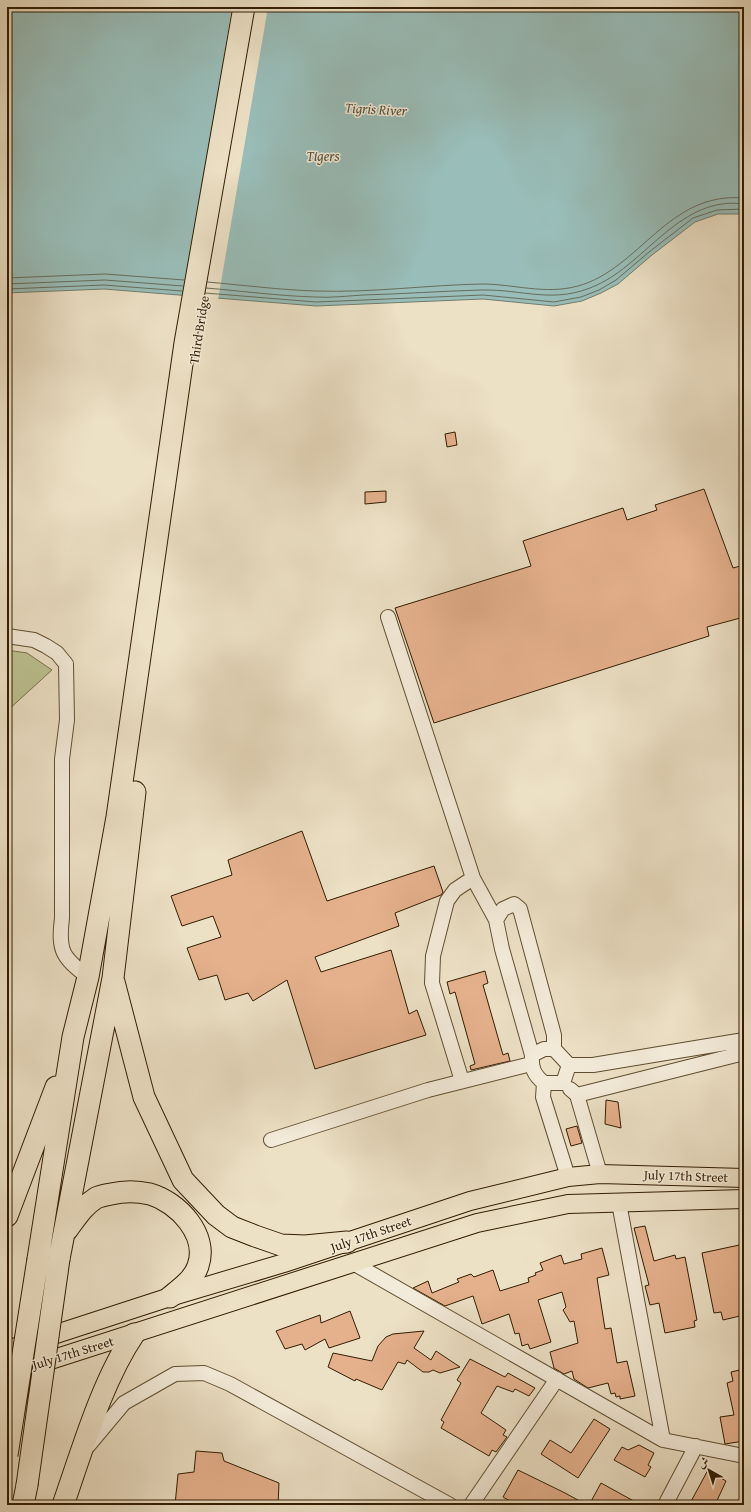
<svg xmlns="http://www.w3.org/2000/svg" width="751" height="1512" viewBox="0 0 751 1512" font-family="'Gentium Book Plus',Amiri,serif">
<rect width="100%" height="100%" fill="#ece0c5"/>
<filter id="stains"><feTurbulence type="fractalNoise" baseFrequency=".005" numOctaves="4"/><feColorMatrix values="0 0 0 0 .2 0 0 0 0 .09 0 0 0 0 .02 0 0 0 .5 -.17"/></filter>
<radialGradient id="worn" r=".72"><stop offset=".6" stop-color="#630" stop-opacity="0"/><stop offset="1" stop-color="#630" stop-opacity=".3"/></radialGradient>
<path fill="#bdc191" stroke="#786f48" d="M7,650L27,653L52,670L7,711Z"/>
<path fill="#99bdb8" stroke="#707d6e" d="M7,7H744V214H718L695,222L652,255L618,284L601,293L582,301L554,306L483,299L316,306L104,289L7,293Z"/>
<path fill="#ece0c5" d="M232,7H268L218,300L184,297Z"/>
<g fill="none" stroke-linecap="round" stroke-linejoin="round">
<path stroke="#666d5c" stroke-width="1" d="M7,278L105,274L184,280
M207,282C243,285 280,290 316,291C370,293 427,285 482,284C514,284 545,295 578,286C640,269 668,191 744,198
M7,284L105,280L183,286
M206,288C242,291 279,296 315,297C331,298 347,296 363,295C403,294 442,291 481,290C524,289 554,305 597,285C647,262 681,195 744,204
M7,289L104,285L182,291
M205,293L316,302L483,295L554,302L581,297L599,290L616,280L649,252L693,218L717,210L744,209"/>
</g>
<path fill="#e5b18d" stroke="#321d00" d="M455,432L457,445L447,447L445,434Z
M704,489L733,568L744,565V617L707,627L709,636L434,723L395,608L531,566L523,541L623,508L627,520L657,510L655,505Z
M386,491V502L365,504V492Z
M302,831L327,901L434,866L443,892L441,895L395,913L399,926L315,957L321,972L391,950L409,1014L417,1010L426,1035L315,1069L287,980L253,1001L248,993L225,1000L217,975L199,980L187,948L221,937L213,916L182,926L171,896L232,875L228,860Z
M485,971L488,983L483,985L503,1055L508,1053L510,1061L471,1070L470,1066L475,1064L455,992L450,994L447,982Z
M606,1100L618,1102L621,1128L605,1124Z
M577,1126L582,1143L571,1146L566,1129Z
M645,1226L654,1261L675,1255L676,1259L685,1257L697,1320L694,1321L695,1327L665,1333L659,1303L650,1305L645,1286L649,1285L634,1228Z
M744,1244V1311L740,1312V1316L723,1320L721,1312L714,1313L702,1253Z
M602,1248L609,1275L597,1278L605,1329L611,1328L617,1363L627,1361L635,1396L620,1399V1396L616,1397L615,1393L611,1394L608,1383L588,1388L574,1379L572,1371L564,1374L554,1368L550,1352L578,1343L574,1321L570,1322L563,1310L566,1307L562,1292L538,1300L551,1342L530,1349L528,1344L522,1346L519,1333L515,1334L509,1314L482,1324L473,1296L445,1306L413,1288L428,1281L432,1293L459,1282L457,1279L471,1274L474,1277L493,1270L500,1291L529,1282L528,1278L536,1275L535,1273L543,1270L540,1263L561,1255L564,1264L582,1259L581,1254Z
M350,1311L360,1338L329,1348L325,1339L305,1350L302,1344L285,1349L276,1331L320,1315L321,1323Z
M424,1331L414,1348L431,1360L436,1351L460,1367L440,1373L433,1370L429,1372H423L407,1360L405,1364L398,1362L382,1390L356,1379L355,1381L328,1367L333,1353L372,1361L378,1346L386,1337L393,1334Z
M470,1359L505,1377L508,1373L535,1388L529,1396L515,1389L513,1392L497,1386L481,1413L506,1430L503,1435L507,1437L496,1452L492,1450L489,1456L441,1428L444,1422L441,1420L461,1383L457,1380Z
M744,1369V1441L725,1444L720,1417L734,1415L727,1383L733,1381L731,1372Z
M594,1419L610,1429L578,1478L541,1454L550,1440L571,1453Z
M639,1445L654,1453L648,1465L651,1467L645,1477L614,1460L622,1447L628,1450Z
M196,1451L222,1453L224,1461L279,1483L278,1505H175L178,1474L194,1472Z
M518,1470L565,1493L587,1505H539L530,1500L526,1505H517L503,1497Z
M708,1470L726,1481L715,1505H689Z
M601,1483L641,1505H589Z"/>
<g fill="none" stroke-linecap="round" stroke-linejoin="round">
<defs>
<path id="minor" d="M388,617L473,878L496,920
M7,636L34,640L46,646L57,653L66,664L67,720L62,759V918C58,951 62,957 88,977
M544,1049H554L569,1065L563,1083H544C534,1075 531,1068 532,1055Z
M532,1055L502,949L496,920L503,909L514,904L520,909L554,1035V1049
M569,1065H593L744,1040
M462,1081L432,983L433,956L447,901L455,890L473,878
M544,1083L543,1097L568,1177
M570,1089L577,1095L600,1174
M577,1095L744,1053
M271,1140L428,1090L531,1064
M619,1203L663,1440
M353,1263L663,1440L744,1456
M88,1446L124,1403L175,1374L204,1373L230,1384L450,1505
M471,1505L557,1379
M665,1505L696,1446"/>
<path id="major" d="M7,1350L170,1297L284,1263L470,1201L568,1177L600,1174L744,1178
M7,1374L477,1223L568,1204L744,1199"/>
<path id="highway" d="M114,982L144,1097L183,1180L216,1215L232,1227L255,1236L281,1245L305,1246L347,1242
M7,1216L56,1087
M67,1230C76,1218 83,1206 96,1198C100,1196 106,1195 111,1194C124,1191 137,1191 150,1194C178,1202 209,1235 198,1266C194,1279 180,1289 170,1297
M38,1259L73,1037L88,977L117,817L185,343L244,7
M59,1259L113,978L135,792
M23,1505L27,1485
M63,1505C82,1451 102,1381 134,1334"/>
</defs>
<use href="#minor" stroke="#604e31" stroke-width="16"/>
<use href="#major" stroke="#321d00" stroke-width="20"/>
<use href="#highway" stroke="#321d00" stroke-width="23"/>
<use href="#minor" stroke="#f3ebd9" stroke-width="14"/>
<use href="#major" stroke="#ece0c5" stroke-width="18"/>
<use href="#highway" stroke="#ece0c5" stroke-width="21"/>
<defs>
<path id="highway-bridge" d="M7,1455L38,1259
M27,1485L59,1259"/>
</defs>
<use href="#highway-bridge" stroke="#321d00" stroke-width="23" stroke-linecap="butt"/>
<use href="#highway-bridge" stroke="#ece0c5" stroke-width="21"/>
</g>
<g text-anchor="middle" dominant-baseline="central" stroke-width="3" stroke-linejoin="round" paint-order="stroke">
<g font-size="13" fill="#321d00" stroke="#f3ebd9">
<text transform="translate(199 330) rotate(-81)">Third Bridge</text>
<text transform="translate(686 1176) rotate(2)">July 17th Street</text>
<text transform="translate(371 1234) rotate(-19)">July 17th Street</text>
<text transform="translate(73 1353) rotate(-17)">July 17th Street</text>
</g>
<g font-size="14" font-style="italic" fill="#514d37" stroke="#f3ebd9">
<text transform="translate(376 109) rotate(3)">Tigris River</text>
<text x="323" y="156">Tigers</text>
</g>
</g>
<rect width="751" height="1512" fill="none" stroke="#ece0c5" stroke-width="24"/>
<rect x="8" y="8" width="735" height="1496" fill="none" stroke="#321d00" stroke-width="2"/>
<rect x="12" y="12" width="727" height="1488" fill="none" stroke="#321d00"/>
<g transform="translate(709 1470) rotate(321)" stroke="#f3ebd9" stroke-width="3" paint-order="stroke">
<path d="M0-3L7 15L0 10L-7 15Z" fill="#321d00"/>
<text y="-6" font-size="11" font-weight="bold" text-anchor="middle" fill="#321d00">ش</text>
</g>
<rect width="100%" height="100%" filter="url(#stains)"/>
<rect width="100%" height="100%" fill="url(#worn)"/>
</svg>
